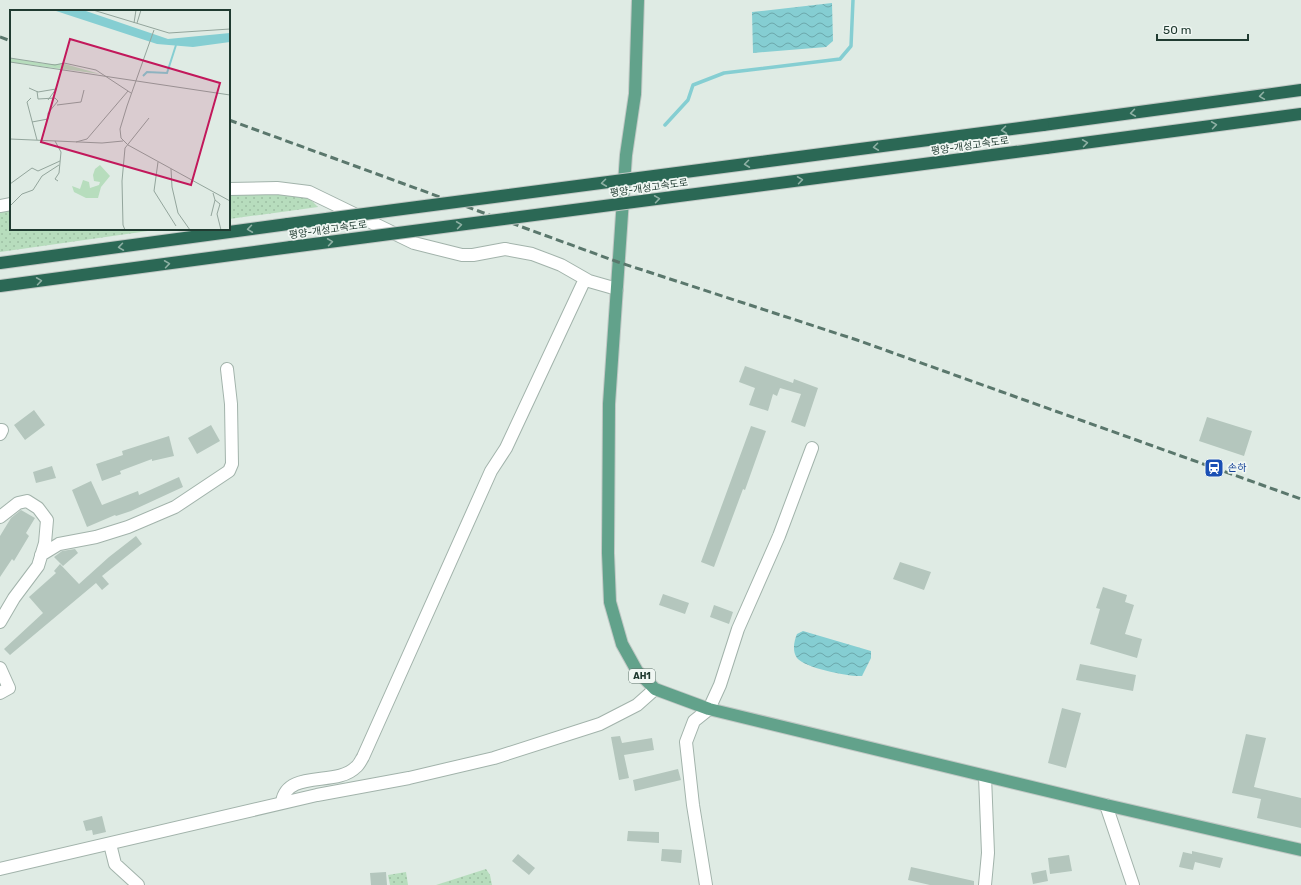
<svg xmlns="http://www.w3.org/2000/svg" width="1301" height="885" viewBox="0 0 1301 885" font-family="Rubik,'Noto Sans KR',sans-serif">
<defs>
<pattern id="grass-dots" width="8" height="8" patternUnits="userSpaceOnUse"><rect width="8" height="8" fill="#b7ddbd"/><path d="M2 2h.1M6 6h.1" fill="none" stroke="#9dbfa3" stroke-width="1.8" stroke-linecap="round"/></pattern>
<pattern id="water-waves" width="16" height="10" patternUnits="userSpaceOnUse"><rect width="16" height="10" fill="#85ced2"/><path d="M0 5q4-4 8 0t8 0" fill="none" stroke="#6ca8ab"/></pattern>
</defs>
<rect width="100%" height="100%" fill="#dfebe4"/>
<path fill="url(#grass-dots)" d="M269,192L308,197L318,207L229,219V193Z
M11,208V229H162L0,252V212Z
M486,869L490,875L492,885H436Z
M406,872L408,885H390L388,875Z"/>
<path fill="url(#water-waves)" d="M832,3L833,41L826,47L753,53L752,12Z
M803,631L871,651V658L862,676C849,677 805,668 797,658C792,651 794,641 797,634Z"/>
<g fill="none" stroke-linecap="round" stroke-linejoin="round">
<path stroke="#85ced2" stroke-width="3.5" d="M665,125L688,100L693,85L724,73L840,59L851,46L853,0"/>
</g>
<path fill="#b4c6bd" d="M745,366L793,383L794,379L818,388L805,427L791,422L801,394L780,388L777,396L773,394L768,411L749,405L755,388L739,382Z
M34,410L45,425L25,440L14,425Z
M1207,417L1252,431L1244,456L1199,441Z
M211,425L220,441L197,454L188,438Z
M751,426L766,431L745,490L743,489L714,567L701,562Z
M169,436L174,456L152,461V459L120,471L121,474L102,481L96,464L123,455L122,451Z
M52,466L56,478L36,483L33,472Z
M179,477L183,487L131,511L116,516L115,515L87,527L72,490L91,481L102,505L138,491L139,495Z
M21,510L35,518L26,533L29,536L14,561L12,559L0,577V536L11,518Z
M136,536L142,544L102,576L109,584L102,590L96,583L10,655L4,649L43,613L29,597L56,573L54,571L60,564L79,584L109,557Z
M75,549L78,553L63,566L54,557L62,551Z
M900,562L931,572L924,590L893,579Z
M1103,587L1127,595L1125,602L1134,605L1125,634L1142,639L1137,658L1090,644L1100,609L1096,608Z
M663,594L689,603L685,614L659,605Z
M714,605L733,612L729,624L710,617Z
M1080,664L1136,675L1133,691L1076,680Z
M1062,708L1081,713L1066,768L1048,763Z
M1246,734L1266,738L1254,787L1301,798V828L1257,818L1261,799L1232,793Z
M620,736L622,743L652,738L654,750L624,755L629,778L619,780L611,737Z
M678,769L681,780L635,791L633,780Z
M102,816L106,832L93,835L92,830L86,831L83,821Z
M628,831L659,832V843L627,841Z
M662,849L682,850L681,863L661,861Z
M1192,851L1223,858L1220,868L1195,862L1193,870L1179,867L1183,852L1192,854Z
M518,854L535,868L529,875L512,861Z
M1069,855L1072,871L1050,874L1048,858Z
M911,867L974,881V885H930L908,880Z
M1046,870L1048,881L1033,884L1031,873Z
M386,872L387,885H371L370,873Z"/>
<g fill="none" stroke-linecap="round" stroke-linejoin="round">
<defs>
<path id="minor" d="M229,189L277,188L309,192L414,243L462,255H473L505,249L532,254L561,265L589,281L617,289
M0,206L11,204
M0,430H2L0,434
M0,517L18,503L27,501L38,508L47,520L45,543L38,566L14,598L0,622
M41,555L59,544L96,537L128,527L175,507L229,471L232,464L231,404L227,369
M0,668L9,688L0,693
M985,776L988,853L985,885
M282,802C287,769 337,787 356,767C359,765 361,760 363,757L491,471L506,448L585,279
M1106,805L1133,885
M110,844L115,864L138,885
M706,885L693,805L686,742L694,721L709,709L720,685L738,629L779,536L812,448"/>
<path id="tertiary" d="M0,869L317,795L409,778L494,758L600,724L637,705L655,689"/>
<path id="primary" d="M638,0L635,94L626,155L609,404L608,553L610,602L622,644L637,671L655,689L709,709L1106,805L1301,850"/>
<path id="motorway" d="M1043,125L1301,90
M1046,148L1301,114
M0,263L288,224
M0,286L291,247"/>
</defs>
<use href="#minor" stroke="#a2b3ab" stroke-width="14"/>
<use href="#tertiary" stroke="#a2b3ab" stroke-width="14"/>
<use href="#primary" stroke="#c1c8c5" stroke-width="14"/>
<use href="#motorway" stroke="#c1c8c5" stroke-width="14"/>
<use href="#minor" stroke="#fff" stroke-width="12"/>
<use href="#tertiary" stroke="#fff" stroke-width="12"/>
<use href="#primary" stroke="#62a28b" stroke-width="12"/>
<use href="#motorway" stroke="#2b6855" stroke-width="12"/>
<path stroke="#5a776c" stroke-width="3" stroke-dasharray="8 4" stroke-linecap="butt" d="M0,37L11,41
M229,120L618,262L857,340L1301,499"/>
<defs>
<path id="motorway-bridge" d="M288,224L1043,125
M291,247L1046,148"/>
</defs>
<use href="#motorway-bridge" stroke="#c1c8c5" stroke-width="14" stroke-linecap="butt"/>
<use href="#motorway-bridge" stroke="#2b6855" stroke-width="12"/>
</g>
<defs><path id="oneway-chevron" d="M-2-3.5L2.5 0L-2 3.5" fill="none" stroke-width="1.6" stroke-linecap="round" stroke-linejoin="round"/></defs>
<g stroke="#8eb0a4">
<use href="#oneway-chevron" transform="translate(1262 96) rotate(172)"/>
<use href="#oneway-chevron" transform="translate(1133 113) rotate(172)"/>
<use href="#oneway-chevron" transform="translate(1214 125) rotate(-8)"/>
<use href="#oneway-chevron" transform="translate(1004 130) rotate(173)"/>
<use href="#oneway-chevron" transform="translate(1085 143) rotate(-8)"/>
<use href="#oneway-chevron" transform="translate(876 147) rotate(173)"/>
<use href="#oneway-chevron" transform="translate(747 164) rotate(173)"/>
<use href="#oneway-chevron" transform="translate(800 180) rotate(-8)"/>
<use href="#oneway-chevron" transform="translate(604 183) rotate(173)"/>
<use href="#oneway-chevron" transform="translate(657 199) rotate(-8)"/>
<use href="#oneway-chevron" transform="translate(459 225) rotate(-8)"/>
<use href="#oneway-chevron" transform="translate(250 229) rotate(172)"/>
<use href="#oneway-chevron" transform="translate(330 242) rotate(-8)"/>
<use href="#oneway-chevron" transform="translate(121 247) rotate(172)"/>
<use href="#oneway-chevron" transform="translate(167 264) rotate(-8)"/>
<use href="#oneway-chevron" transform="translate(39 281) rotate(-8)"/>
</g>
<defs>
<symbol id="station-square" viewBox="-11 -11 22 22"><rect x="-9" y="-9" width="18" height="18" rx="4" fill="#1a4fb4" stroke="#f0f7f3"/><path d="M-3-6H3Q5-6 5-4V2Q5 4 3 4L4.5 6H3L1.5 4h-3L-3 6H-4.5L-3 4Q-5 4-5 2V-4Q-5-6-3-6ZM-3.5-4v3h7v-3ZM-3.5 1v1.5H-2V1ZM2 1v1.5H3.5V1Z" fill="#fff"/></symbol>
</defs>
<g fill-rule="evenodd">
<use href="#station-square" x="1203" y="457" width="22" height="22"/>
</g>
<g text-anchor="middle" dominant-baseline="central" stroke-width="3.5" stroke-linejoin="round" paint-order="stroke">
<rect fill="#f0f7f3" stroke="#5e736b" stroke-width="1" x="629" y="669" width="26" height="14" rx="3"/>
<g font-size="9" font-weight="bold" fill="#203b31">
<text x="642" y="676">AH1</text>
</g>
<g font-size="10" fill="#203b31" stroke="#f0f7f3">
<text transform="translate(970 146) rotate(-8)">평양-개성고속도로</text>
<text transform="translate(649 188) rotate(-8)">평양-개성고속도로</text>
<text transform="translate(328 230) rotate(-8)">평양-개성고속도로</text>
</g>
<g font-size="10" fill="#164399" stroke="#f0f7f3" text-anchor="start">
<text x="1228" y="468">손하</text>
</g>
</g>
<g transform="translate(10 10)">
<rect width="220" height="220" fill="#dfebe4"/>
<path d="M0,48L36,54H55L90,64L0,52Z" fill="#b7ddbd"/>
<path d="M90,155L100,166L91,177L88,188H76L64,182L62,176L70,179L73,170L79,172L80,178L89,175L90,172L84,171L83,165L85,159Z" fill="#b7ddbd"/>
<path d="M43,0H73L158,29L220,23V32L183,37L147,34Z" fill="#85ced2"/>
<path fill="none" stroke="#85ced2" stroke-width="2" d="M133,66L137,62L157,63L166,35"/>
<path fill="none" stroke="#93a59c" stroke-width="1" d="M83,0L159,23L220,19M124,13L126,0M127,13L131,0M144,20L117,96L110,119L111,128L118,135L220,191M0,48L45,55L54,53L86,60L121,83M0,52L220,85M19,78L28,82L46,79M21,88L17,92L27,130M38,90L46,79M47,95L71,92L74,80M22,112L38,109V103L48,91L45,88L28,89L27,81M0,129L92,133L113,131M45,131L51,142L49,163L45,169L48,171M66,132L77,129L118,81M148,152L144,181L166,216M161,159L162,177L168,203L180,220M0,174L22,158L28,161L50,151M205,190L210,194L207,204L211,220M0,196L12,184L23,180L32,166L49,155M201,206L205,190L203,183M115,220L113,215L112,171L115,138L139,108"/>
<path fill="#c2185b" fill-opacity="0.15" stroke="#c2185b" stroke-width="2" d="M60,29L210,73L181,175L31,132Z"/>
<rect width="220" height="220" fill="none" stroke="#203b31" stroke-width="2"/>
</g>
<path d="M1157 34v6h91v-6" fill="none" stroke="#203b31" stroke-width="2"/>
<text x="1163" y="34" font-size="12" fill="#203b31" stroke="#f0f7f3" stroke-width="3" paint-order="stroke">50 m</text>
</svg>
